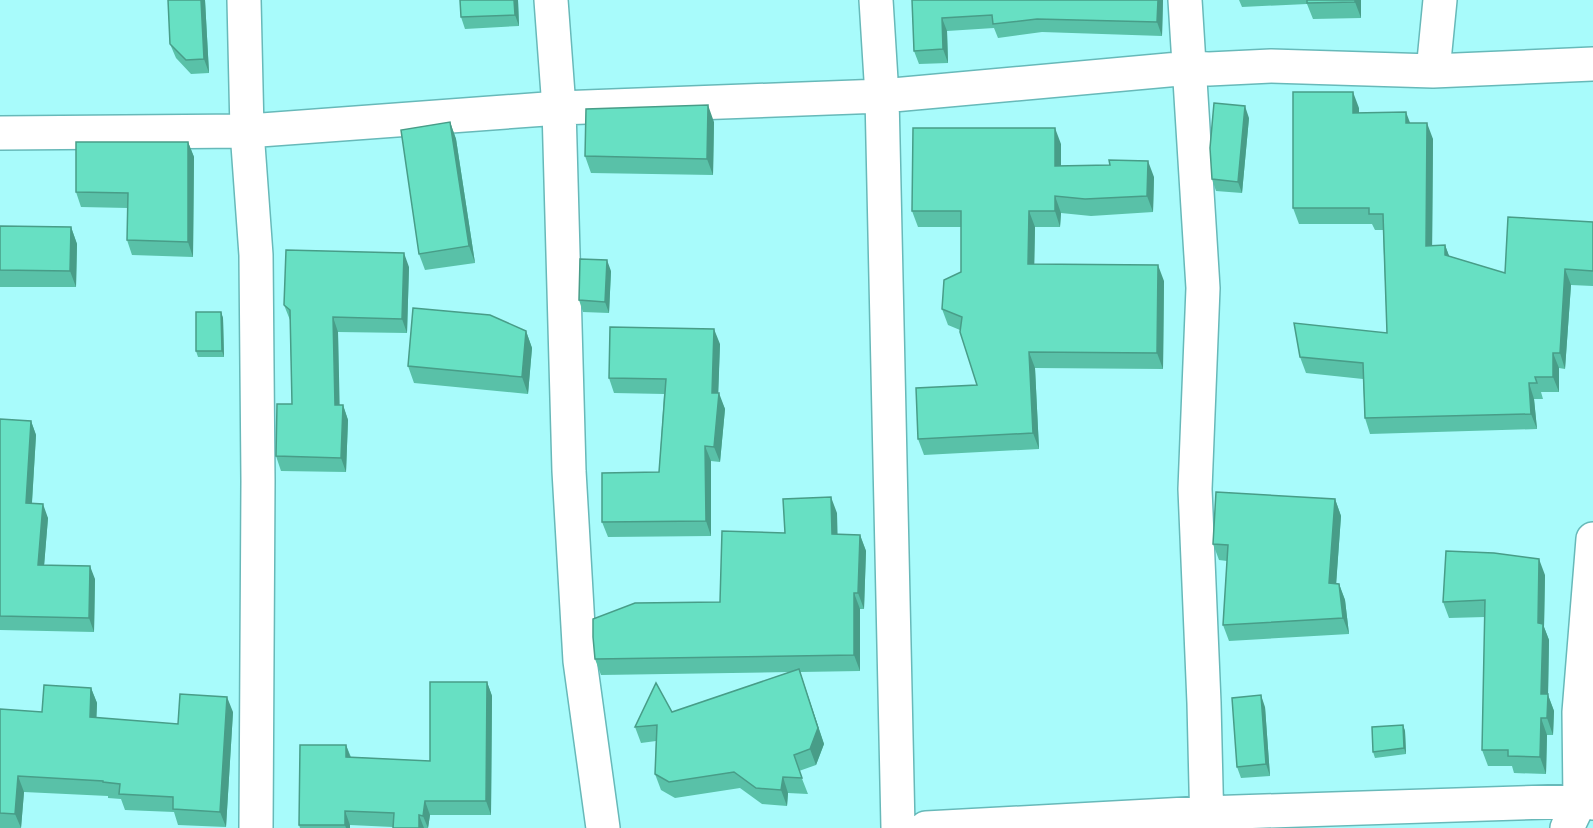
<svg xmlns="http://www.w3.org/2000/svg" width="1593" height="828" viewBox="0 0 1593 828" font-family="'Source Sans 3',sans-serif">
<rect width="100%" height="100%" fill="#a8fbfb"/>
<g fill="none" stroke-linecap="round" stroke-linejoin="round">
<defs>
<path id="minor" d="M244,0L247,131L256,255L258,481L256,828
M551,0L559,108L569,471L580,661L603,828
M876,0L882,96L898,828
M1185,0L1203,288L1195,489L1204,703L1207,828
M1433,71L1440,0
M0,133L247,131L559,108L882,96L1190,68L1209,69L1271,66L1433,71L1593,64
M926,828L1205,813L1580,801L1593,803
M1567,828L1580,801L1579,712L1593,539"/>
</defs>
<use href="#minor" stroke="#67b9b9" stroke-width="36"/>
<use href="#minor" stroke="#fff" stroke-width="33"/>
</g>
<path fill="#59c1a8" d="M168,0H205L209,73L191,74L176,58L170,44Z
M460,0H518L519,26L465,29L461,17Z
M912,0H1163L1162,36L1042,32L998,38L994,28L947,31L948,63L919,64L914,51Z
M1239,0H1361V18L1313,19L1307,4L1242,7Z
M1359,108V113L1410,123L1433,139L1432,245H1445L1449,256L1505,273L1593,222V286L1571,285L1565,369L1559,368V392H1541L1543,399H1534L1537,429L1370,434L1365,418L1363,379L1306,373L1300,357L1387,333L1383,230H1375L1372,224H1299L1293,208Z
M1249,118L1242,193L1216,191L1212,179Z
M450,122L456,139L475,263L425,270L419,254Z
M714,122L713,175L591,173L585,156Z
M188,142L194,157L193,257L132,255L127,240L128,208L81,207L76,192Z
M1061,144V166L1154,177L1153,212L1091,216L1061,213L1060,227H1035L1034,264L1164,281L1163,369L1035,368L1039,449L924,455L918,439L977,385L960,330L948,325L942,309L961,272V227H918L912,211Z
M0,226L71,227L77,244L76,287H0Z
M409,267L407,333L338,332L339,405H343L348,420L346,472L281,471L276,456L292,404L290,320L284,305Z
M611,271L609,313L583,312L579,300Z
M221,312L223,318L224,357H198L196,351Z
M526,331L532,348L528,394L414,383L408,366Z
M720,344L718,393L725,409L720,462L711,461V536L608,537L602,522L659,472L664,394L614,393L609,378Z
M0,419L31,421L36,435L32,503L48,518L44,565L95,579L94,632L0,630Z
M1335,499L1341,516L1336,584H1339L1345,600L1349,634L1229,641L1223,625L1227,561L1219,560L1213,544Z
M837,513V534L860,535L866,551L864,609H860V671L800,672L824,744L816,765L799,771L808,794L788,793L787,806L762,804L740,788L675,798L661,790L655,774L656,741L641,743L635,727L672,712L790,672L601,675L595,659L720,602L785,533Z
M1545,575L1544,627L1549,640L1548,695L1554,711L1553,735H1547L1546,774L1514,773L1512,766H1488L1482,750L1485,617L1449,618L1443,602Z
M487,682L492,696L491,815H430L428,828H393V827L350,825V828H300L299,825L346,745L351,757L430,761Z
M91,688L97,703L96,718L178,724L233,712L226,827L178,825L174,812L125,810L121,799L108,798V796L24,792L21,828H0V709L42,712Z
M1265,707L1270,776L1241,778L1237,767Z
M1403,725L1405,731L1406,754L1375,758L1373,752Z"/>
<path fill="#489d88" d="M201,0H205L209,73L204,59Z
M514,0H518L519,26L515,15Z
M1158,0H1163L1162,36L1157,22Z
M1355,0H1361V18L1355,2Z
M942,18L947,31L948,63L943,49Z
M1353,92L1359,108V129L1353,113Z
M708,105L714,122L713,175L707,159Z
M1245,106L1249,118L1242,193L1238,182Z
M1406,112L1412,128L1406,123Z
M450,122L456,139L475,263L469,246Z
M1427,123L1433,139L1432,261L1426,246Z
M1055,128L1061,144V182L1055,166Z
M188,142L194,157L193,257L188,242Z
M1148,161L1154,177L1153,212L1147,196Z
M1055,196L1061,213L1060,227L1055,211Z
M1029,211L1035,227L1034,281L1028,264Z
M71,227L77,244L76,287L70,271Z
M1445,245L1451,261L1445,255Z
M404,253L409,267L407,333L402,319Z
M607,260L611,271L609,313L605,302Z
M1158,265L1164,281L1163,369L1157,353Z
M1565,269L1571,285L1565,369L1560,353Z
M221,312L223,318L224,357L222,351Z
M333,317L338,332L340,420L335,405Z
M714,329L720,344L718,401L719,393L725,409L720,462L714,447L712,393Z
M526,331L532,348L528,394L522,377Z
M1029,352L1035,368L1039,449L1033,433Z
M1553,353L1559,368V392L1553,377Z
M1529,383L1534,399L1537,429L1531,414Z
M343,405L348,420L346,472L341,458Z
M31,421L36,435L31,517L26,503Z
M705,446L711,461V536L706,521Z
M831,497L837,513L838,550L832,534Z
M1335,499L1341,516L1335,600L1329,583Z
M43,504L48,518L43,579L38,565Z
M860,535L866,551L864,609L858,593Z
M1539,559L1545,575L1544,627L1549,640L1548,695L1554,711L1553,735L1547,718L1541,694L1538,623Z
M90,566L95,579L94,632L89,618Z
M1339,584L1345,600L1349,634L1343,618Z
M854,593L860,609V671L854,655Z
M799,669L824,744L816,765L810,749Z
M487,682L492,696L491,815L486,801Z
M91,688L97,703L96,733L90,717Z
M1261,695L1265,707L1270,776L1266,764Z
M227,697L233,712L226,827L220,812Z
M1541,718L1547,735L1546,774L1540,757Z
M1403,725L1405,731L1406,754L1404,748Z
M346,745L351,759L346,757Z
M18,776L24,792L21,828L15,814Z
M783,777L788,793L787,806L781,790Z
M425,801L430,815L428,828L423,816Z
M345,811L350,825V828H346L345,825Z
M419,815L424,828H419Z"/>
<path fill="#67e0c3" stroke="#489d88" stroke-width="1.5" d="M168,0H201L204,59L186,60L170,44Z
M460,0H514L515,15L461,17Z
M912,0H1158L1157,22L1037,19L993,24L992,15L942,18L943,49L914,51Z
M1307,0H1355V2L1307,3Z
M1293,92H1353V113L1406,112V123H1427L1426,246L1445,245V255L1505,273L1508,217L1593,222V271L1565,269L1560,353H1553V377H1535L1537,383H1529L1531,414L1365,418L1363,363L1300,357L1294,323L1387,333L1383,214H1369V208H1293Z
M1214,103L1245,106L1238,182L1212,179L1210,148Z
M708,105L707,159L585,156L586,109Z
M450,122L469,246L419,254L401,130Z
M913,128H1055V166L1110,165L1109,160L1148,161L1147,196L1085,199L1055,196V211H1029L1028,264L1158,265L1157,353L1029,352L1033,433L918,439L916,388L977,385L960,332L962,317L942,309L944,280L961,272V211H912Z
M76,142H188V242L127,240L128,193L76,192Z
M0,226L71,227L70,271L0,270Z
M286,250L404,253L402,319L333,317L335,405H343L341,458L276,456L277,404H292L290,310L284,305Z
M580,259L607,260L605,302L579,300Z
M413,308L490,315L526,331L522,377L408,366Z
M196,312H221L222,351H196Z
M610,327L714,329L712,393H719L714,447L705,446L706,521L602,522V473L659,472L666,379L609,378Z
M0,419L31,421L26,503L43,504L38,565L90,566L89,618L0,616Z
M1216,492L1335,499L1329,583L1339,584L1343,618L1223,625L1228,545L1213,544Z
M831,497L832,534L860,535L858,593H854V655L595,659L593,637V619L635,603L720,602L722,531L785,533L783,499Z
M1446,551L1494,553L1539,559L1538,623L1543,624L1541,694H1548L1547,718H1541L1540,757L1508,756V750H1482L1485,600L1443,602Z
M799,669L818,728L810,749L794,755L802,778L783,777L781,790L756,788L734,772L669,782L655,774L657,725L635,727L656,683L672,712Z
M430,682H487L486,801H425L423,816L419,815V828H393L394,813L345,811V825H299L300,745H346V757L430,761Z
M44,685L91,688L90,717L178,724L180,694L227,697L220,812L173,809V797L119,794L120,784L103,782V781L18,776L15,814L0,813V709L42,712Z
M1261,695L1266,764L1237,767L1232,698Z
M1403,725L1404,748L1373,752L1372,727Z"/>
</svg>
